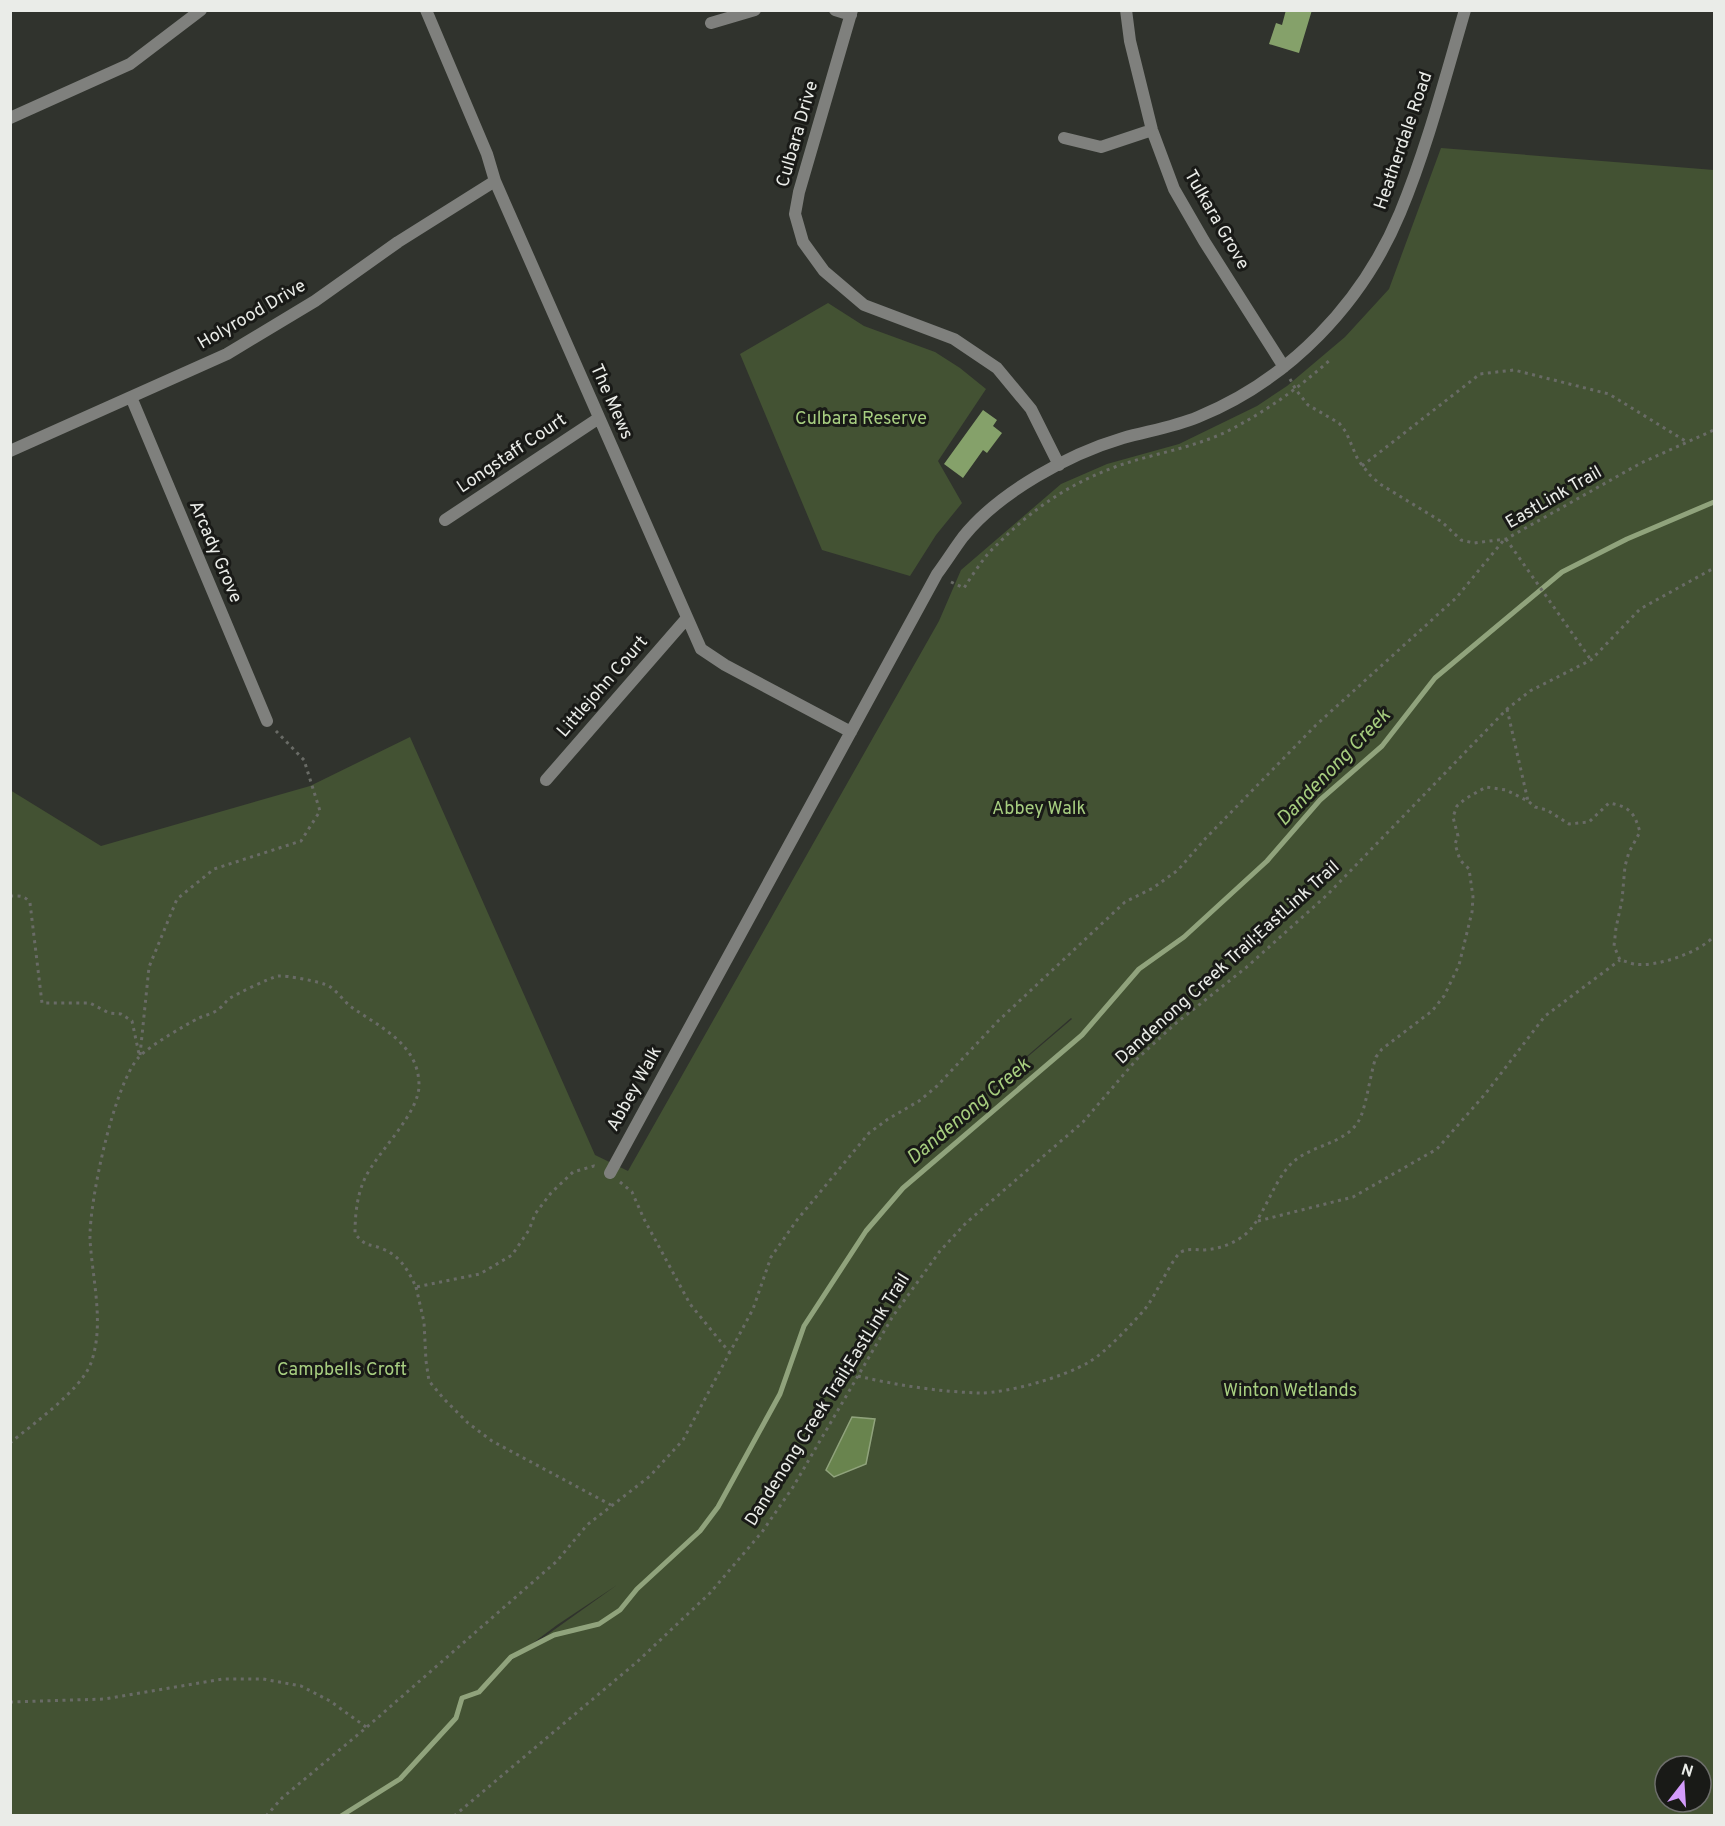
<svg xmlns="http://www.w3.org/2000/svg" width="1725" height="1826" viewBox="0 0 1725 1826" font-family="Overpass,sans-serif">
<rect width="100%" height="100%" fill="#30332d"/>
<path fill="#435233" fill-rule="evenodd" d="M1441,148L1714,170V1815H11L10,790L101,846L310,786L410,737L595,1155L628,1171L939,621L961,570L1061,484L1107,464L1179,444L1257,406L1287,386L1345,337L1389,289ZM1071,1018L1072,1019L918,1150ZM617,1585L502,1667H501L557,1625ZM1665,1766H1701V1802H1665Z
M828,303L864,326L935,352L960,368L986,389L938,461L962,503L936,535L910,576L822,550L740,354Z"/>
<path fill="#69844e" stroke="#90a37c" stroke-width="1.5" d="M852,1417L875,1419L866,1464L834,1477L826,1470Z"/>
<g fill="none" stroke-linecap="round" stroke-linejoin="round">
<path stroke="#90a37c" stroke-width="5" d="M341,1816L400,1779L456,1718L462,1698L479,1692L511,1657L554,1635L599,1624L620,1610L637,1589L700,1531L718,1507L780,1394L804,1326L866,1231L903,1188L1082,1035L1139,969L1184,937L1267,861L1320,800L1382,746L1435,678L1562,572L1627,539L1714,502"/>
</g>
<path fill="#85a16a" d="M1286,10H1312L1299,53L1269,44L1276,23L1282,25Z
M983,410L997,420L993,426L1002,433L987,453L983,450L963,478L944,464Z"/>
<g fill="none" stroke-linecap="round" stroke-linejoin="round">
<path stroke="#696b66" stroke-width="3" stroke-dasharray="3 4.5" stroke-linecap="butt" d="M1290,379L1296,390L1308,405L1339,423L1346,432L1358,460L1370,475L1380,484L1442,522L1461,540L1474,543L1506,539L1641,463L1714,430
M1362,466L1480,374L1514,370L1609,394L1687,442
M1506,539L1591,660
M951,582L964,588C971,577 979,565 987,555C993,548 1000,542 1007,535C1044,499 1089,473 1140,459C1169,451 1198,445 1226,432C1265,412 1299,388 1331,359
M1507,709L1528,801
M10,896C19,896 25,895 30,903L42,1003H90L109,1013L121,1014L132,1021L139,1054
M140,1055L149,967L177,899L214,869L301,841L320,811L304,760L276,731
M620,1182L632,1192L644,1219L690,1304L730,1353
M1258,1221L1353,1197L1437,1149L1486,1093L1545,1016L1620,960
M416,1287L424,1322L426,1361L429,1381L444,1399L468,1423L492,1441L611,1505
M858,1376C895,1385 941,1392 980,1393C1008,1393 1064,1377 1089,1362C1106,1352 1131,1325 1145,1309C1155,1297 1172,1258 1181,1252C1189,1248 1196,1250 1203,1250C1218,1249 1230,1245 1242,1237C1263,1223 1272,1181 1293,1162C1312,1145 1344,1144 1358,1122C1366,1110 1370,1074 1376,1057L1382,1049L1432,1011L1444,996L1459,965L1472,912L1473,897L1469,869L1460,860L1455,844L1458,836L1453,817L1457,806L1465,799L1486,787L1506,790L1528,801L1535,807L1547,810L1569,824L1589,822L1609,803C1630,807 1634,812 1640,832L1629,852L1625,866L1622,900L1616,928L1614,946L1620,960C1625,961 1629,963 1634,964C1655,968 1701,952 1714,936
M10,1443C33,1424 81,1390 91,1363C105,1324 92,1278 90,1239C89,1202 114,1084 139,1057C148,1047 185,1025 199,1018C206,1015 215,1013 220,1008C224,1005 226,1001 230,998C239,993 269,978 278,976C286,975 322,982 329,986C337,991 343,1000 350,1006C379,1027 418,1043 419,1084C420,1113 378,1151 365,1178C357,1195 355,1215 355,1234C369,1249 366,1242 383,1249C400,1256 408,1270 416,1287L480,1274L512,1255L529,1230L535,1214L551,1193L573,1172L594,1166L597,1167
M10,1702L105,1699L223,1679H263L301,1686L330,1701L366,1727
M266,1816L282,1798L367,1727L557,1561L587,1525L650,1476L683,1440L753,1309L771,1257L797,1220L869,1133L888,1119L919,1101L937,1086L997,1022L1125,902L1153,888L1178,870L1205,839L1316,725L1456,598L1503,541
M454,1816L638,1661L710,1593L762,1532L793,1487L893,1316L940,1251L966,1223L1083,1122L1137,1059L1175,1024L1248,966L1328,894L1507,709L1530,691L1591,660L1640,609L1714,568"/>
<path stroke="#7f807d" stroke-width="12" d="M426,10L487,154L495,181L701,649L725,665L851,732
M835,10L851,15
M852,10L799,192L795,214L803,242L824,271L864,305L954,339L997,368L1031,409L1059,465
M1126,10L1130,41L1152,130L1174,189L1204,241L1284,367
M711,23L755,10
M10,118L130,64L201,10
M1064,138L1101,147L1152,130
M131,397L267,721
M10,451L227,354L315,301L398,242L495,181
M445,520L599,418
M546,780L687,618
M610,1173L937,574C946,562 954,549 963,537C999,492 1069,454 1123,438C1148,431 1174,427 1198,417C1289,380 1362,304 1400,213C1427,148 1445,78 1465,10"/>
</g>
<g text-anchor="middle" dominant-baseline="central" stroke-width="6" stroke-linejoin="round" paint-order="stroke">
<g font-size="18" fill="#eaece8" stroke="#191a17">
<text transform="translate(798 134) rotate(-74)">Culbara Drive</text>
<text transform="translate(1404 141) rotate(-71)">Heatherdale Road</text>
<text transform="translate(1216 220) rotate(60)">Tulkara Grove</text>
<text transform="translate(252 315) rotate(-30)">Holyrood Drive</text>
<text transform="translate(611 402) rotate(66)">The Mews</text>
<text transform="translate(512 454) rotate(-34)">Longstaff Court</text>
<text transform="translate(1554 498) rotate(-30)">EastLink Trail</text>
<text transform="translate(215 552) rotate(67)">Arcady Grove</text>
<text transform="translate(603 687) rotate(-49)">Littlejohn Court</text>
<text transform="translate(1228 963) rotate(-42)">Dandenong Creek Trail;EastLink Trail</text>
<text transform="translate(635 1089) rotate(-61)">Abbey Walk</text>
<text transform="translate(828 1400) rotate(-58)">Dandenong Creek Trail;EastLink Trail</text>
</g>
<g font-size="18" fill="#a7ce80" stroke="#191a17">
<text x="861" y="419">Culbara Reserve</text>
<text x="1039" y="809">Abbey Walk</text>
<text x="342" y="1370">Campbells Croft</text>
<text x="1290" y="1391">Winton Wetlands</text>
</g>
<g font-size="20" font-style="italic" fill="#a6cd7e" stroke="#191a17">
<text transform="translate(1334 768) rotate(-46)">Dandenong Creek</text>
<text transform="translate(969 1112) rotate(-40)">Dandenong Creek</text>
</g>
</g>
<rect width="1725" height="1826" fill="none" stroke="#eaece8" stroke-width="24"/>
<g transform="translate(1683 1784) rotate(17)"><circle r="28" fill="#191a17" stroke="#6d6e6b" stroke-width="1.5"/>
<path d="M0-4.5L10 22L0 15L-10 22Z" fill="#d49cfc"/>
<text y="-9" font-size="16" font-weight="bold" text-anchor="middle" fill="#eaece8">N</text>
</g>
</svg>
